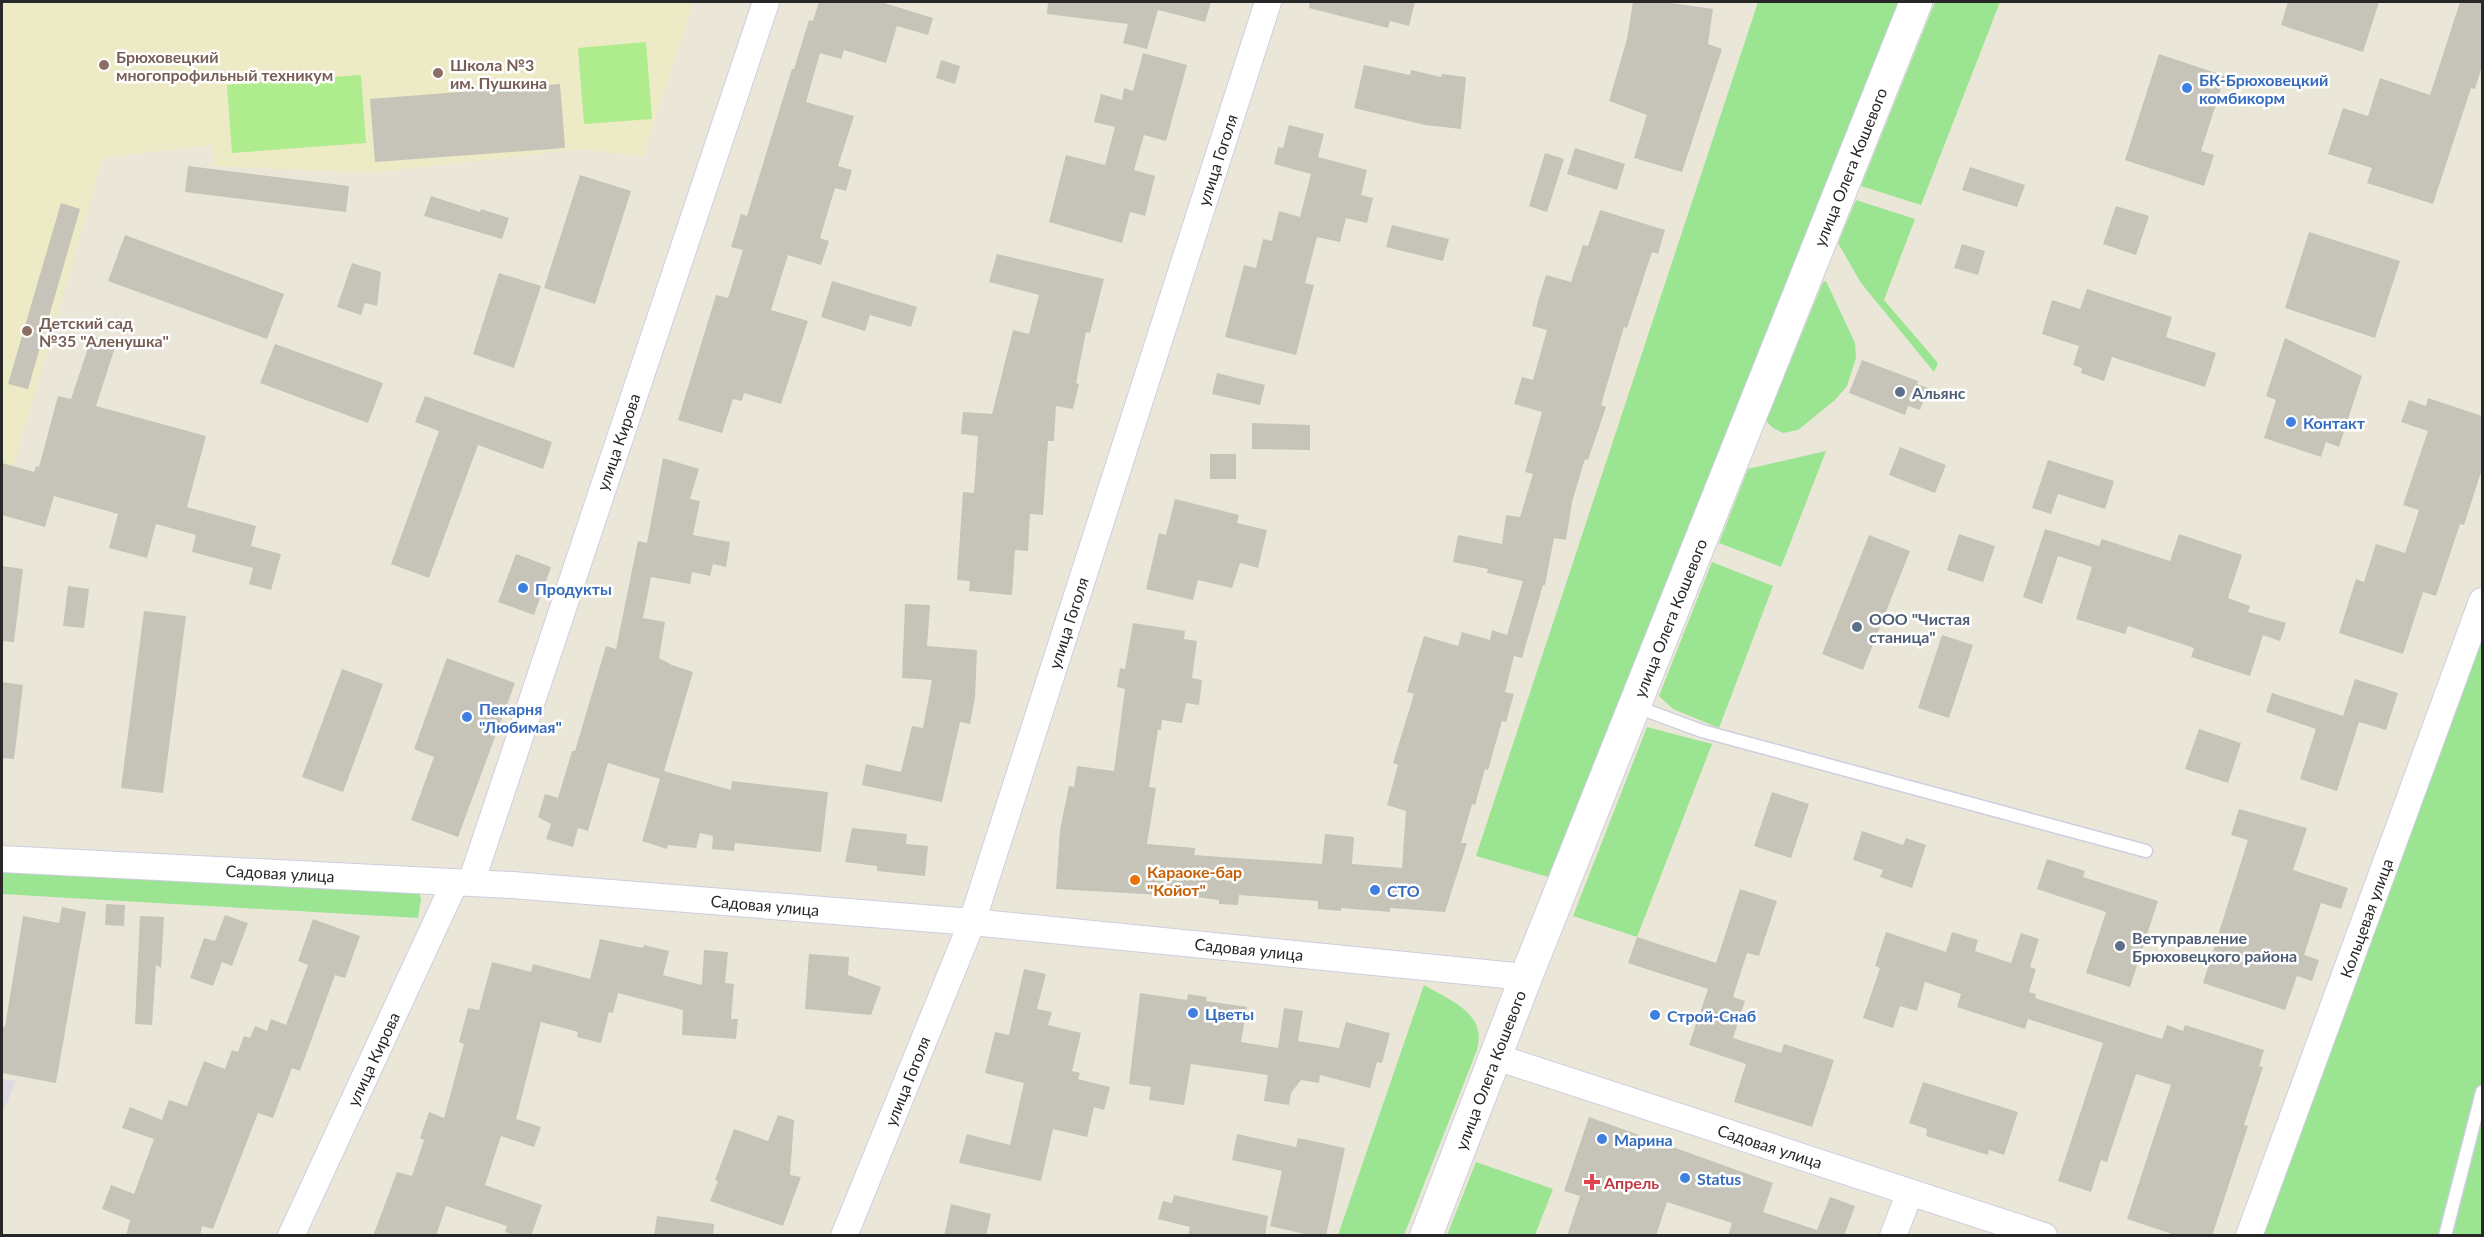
<svg xmlns="http://www.w3.org/2000/svg" width="2484" height="1237" viewBox="0 0 2484 1237" font-family="Lato,sans-serif">
<rect width="100%" height="100%" fill="#ebe7d8"/>
<path fill="#ded9e2" d="M2,1079L16,1081L2,1114Z"/>
<path fill="#edeac6" d="M2,2H693L643,157L583,149L368,173L214,166L212,145L103,158L2,504Z"/>
<path fill="#9be492" d="M1758,2H1900L1552,878L1476,856Z
M1935,2H2000L1921,205L1861,186Z
M1856,200L1915,219L1884,300L1938,363L1934,372L1861,283L1838,243Z
M1826,281L1855,343L1856,358L1847,386L1835,400L1798,430L1783,433L1773,428L1766,421L1823,282Z
M1826,451L1781,567L1719,543L1748,469Z
M1712,562L1773,586L1719,728L1673,709L1659,696Z
M2482,625V1235L2258,1236Z
M1647,727L1712,744L1637,937L1573,916Z
M2,865L419,891L421,899L418,918L2,894Z
M1424,985C1442,996 1474,1008 1478,1031C1480,1037 1478,1045 1477,1050L1404,1235H1338Z
M1476,1162L1553,1189L1535,1235H1447Z"/>
<path fill="#aeec8d" d="M646,42L652,119L584,124L578,48Z
M361,75L366,143L232,153L227,85Z"/>
<path fill="#c6c3b8" d="M819,2H881L933,18L928,35L897,26L886,63L844,50L841,59L820,53L806,102L854,116L838,166L852,170L846,191L835,188L820,238L829,241L821,265L788,255L771,310L808,321L781,404L744,393L742,401L733,399L722,433L678,420L716,295L728,298L743,250L731,247L741,214L747,216L792,69H794L809,20L813,21Z
M1048,2H1211L1205,22L1158,10L1147,49L1123,43L1128,24L1047,14Z
M1310,2H1415L1409,26L1390,21L1388,28L1309,8Z
M1633,2H1664L1713,9L1708,44L1722,49L1682,172L1634,158L1647,115L1609,101L1627,39Z
M2288,2H2379L2363,52L2281,25Z
M2460,2H2482V66L2475,89L2471,88L2433,204L2367,183L2372,168L2328,154L2343,108L2368,116L2380,78L2430,95Z
M1143,53L1187,65L1166,141L1144,135L1134,170L1155,176L1145,216L1130,212L1122,243L1049,222L1066,155L1105,165L1115,127L1094,122L1101,94L1122,100L1124,88L1133,91Z
M2159,54L2225,76L2201,151L2214,155L2204,186L2125,160Z
M941,60L960,66L955,84L936,78Z
M1364,65L1410,75L1411,70L1441,77L1442,74L1466,77L1461,129L1425,125L1354,108Z
M560,84L565,148L375,162L370,99Z
M1289,125L1324,134L1318,157L1367,170L1361,195L1373,198L1367,223L1346,218L1340,242L1317,237L1305,283L1314,285L1296,355L1225,337L1244,265L1256,268L1263,239L1272,241L1279,211L1300,217L1311,174L1274,164L1278,147L1283,148Z
M1575,148L1625,164L1617,190L1567,174Z
M1545,153L1564,159L1547,212L1529,206Z
M188,166L349,186L346,212L185,192Z
M1970,167L2025,185L2017,207L1962,190Z
M580,175L631,191L595,304L544,288Z
M431,196L480,212L481,209L509,218L502,239L424,216Z
M61,203L80,209L28,389L8,384Z
M2116,206L2149,216L2136,255L2103,244Z
M1600,210L1665,230L1658,254L1652,252L1627,328L1624,327L1601,405L1606,407L1588,460L1585,459L1572,502L1566,540L1554,538L1545,585H1543L1522,658L1514,656L1505,692L1514,694L1506,722L1502,721L1488,770L1485,769L1475,805L1472,804L1461,843H1467L1445,912L1390,908V912L1341,908V911L1318,909V901L1239,895L1238,905L1219,904V900L1196,897L1056,889L1060,830L1069,786L1074,787L1077,766L1114,771L1125,689L1117,687L1120,668L1125,669L1133,623L1185,631L1184,639L1197,641L1192,678L1202,680L1199,705L1186,703L1182,723L1162,720L1161,730H1158L1149,787L1156,788L1147,844L1195,848L1194,855L1322,864L1325,834L1354,837L1352,864L1402,868L1406,811L1387,805L1398,765L1393,763L1414,694L1407,692L1424,636L1458,646L1462,632L1490,640L1492,630L1507,635L1523,581L1487,573L1488,569L1453,562L1458,535L1502,544L1506,515L1520,517L1533,474L1525,472L1542,412L1514,404L1522,377L1533,380L1547,330L1532,326L1538,301L1546,275L1571,282L1583,245L1588,246Z
M1392,225L1449,239L1443,261L1386,247Z
M2309,232L2400,261L2375,338L2285,308Z
M125,235L284,294L267,339L108,281Z
M1962,244L1985,251L1978,275L1954,268Z
M997,254L1104,279L1090,333L1086,332L1076,383L1079,384L1073,409L1056,406L1054,441H1048L1043,515L1030,514L1028,551L1015,550L1012,595L969,591L970,581L957,580L963,492L974,493L978,436L961,434L963,412L992,414L1013,330L1029,334L1039,295L989,282Z
M352,263L381,272L377,306L365,303L361,315L337,307Z
M499,273L541,286L514,368L473,354Z
M832,281L917,307L911,327L870,315L865,331L821,317Z
M2087,289L2172,317L2166,337L2216,353L2205,387L2112,357L2104,381L2081,373L2082,368L2073,365L2079,346L2042,334L2052,300L2080,309Z
M92,336L116,344L96,406L206,436L187,507L256,526L251,546L281,554L271,590L249,584L253,568L192,552L196,535L156,524L147,558L109,548L118,514L54,496L45,527L2,515V463L34,472L36,466L39,467L58,396L71,399Z
M2285,338L2362,376L2339,447L2326,442L2321,457L2264,438L2276,400L2266,396Z
M275,344L383,383L368,423L260,383Z
M1862,360L1918,381L1917,384L1928,388L1920,410L1908,406L1905,415L1849,393Z
M1217,373L1265,385L1260,405L1212,394Z
M425,396L552,442L543,469L478,445L429,578L391,564L439,431L415,422Z
M2428,398L2482,416V469L2464,525L2460,524L2436,596L2423,592L2403,654L2339,633L2356,579L2364,582L2376,544L2405,553L2419,510L2403,505L2428,431L2401,422L2409,400L2426,406Z
M1252,423L1310,425V450L1252,449Z
M1900,447L1946,465L1935,493L1889,475Z
M1210,454H1236V479H1210Z
M663,458L699,469L690,499L700,501L693,535L730,542L726,567L713,564L710,576L692,572L690,584L651,577L643,618L665,622L659,658L672,665L693,672L664,771L731,790L732,781L828,792L821,852L735,843L734,851L712,849L713,836L700,833L696,848L668,845L667,849L642,841L660,779L608,763L588,831L578,828L573,847L546,839L551,824L538,817L545,794L558,798L572,751H575L606,646L616,649L638,541L647,543Z
M2048,460L2114,481L2105,509L2058,494L2051,514L2032,508Z
M1175,499L1239,515L1237,523L1267,530L1258,568L1240,563L1232,588L1198,580L1193,600L1146,589L1159,533L1166,535Z
M2045,529L2099,546L2102,539L2170,561L2179,534L2242,555L2228,598L2250,606L2248,612L2286,623L2280,641L2263,635L2250,676L2191,657L2194,648L2128,626L2125,634L2076,619L2092,567L2058,556L2042,604L2023,597Z
M1959,534L1995,546L1983,582L1947,570Z
M1869,535L1910,551L1863,670L1822,654Z
M516,554L551,567L534,615L498,602Z
M2,566L23,569L14,642L2,641Z
M68,586L89,589L84,628L63,626Z
M905,604L930,605L927,646L977,650L975,698L970,724L960,722L942,802L862,785L866,764L901,772L912,726L923,728L932,680L902,678Z
M144,611L186,616L163,793L121,788Z
M1942,635L1973,645L1949,718L1918,708Z
M447,658L515,683L458,837L411,820L434,757L414,749Z
M342,669L383,684L343,792L302,777Z
M2355,679L2398,693L2386,730L2359,722L2337,791L2300,779L2316,729L2266,712L2272,693L2343,716Z
M2,682L23,685L14,759L2,758Z
M2199,729L2241,743L2228,783L2185,769Z
M1772,792L1809,804L1791,858L1754,846Z
M2239,809L2307,828L2293,870L2348,888L2341,909L2321,903L2304,955L2319,960L2312,981L2297,976L2285,1010L2203,983L2248,840L2231,835Z
M852,828L907,834L906,844L928,846L925,876L877,871V866L845,862Z
M1862,831L1903,845L1906,838L1926,845L1912,888L1880,877L1883,870L1853,860Z
M2047,859L2085,871L2083,877L2158,901L2130,987L2086,973L2106,912L2037,889Z
M1740,889L1777,901L1759,956L1747,953L1733,997L1745,1001L1733,1038L1781,1053L1784,1044L1834,1060L1812,1127L1734,1102L1746,1064L1689,1045L1708,989L1628,963L1637,937L1716,963Z
M106,904L125,905L124,926L105,925Z
M62,907L86,912L56,1083L2,1073V1026L5,1027L23,916L59,923Z
M225,915L248,923L232,966L222,962L213,986L190,978L204,938L215,941Z
M140,916L164,917L161,968L156,965L152,1025L135,1024Z
M313,919L360,936L345,978L335,975L300,1071L292,1068L273,1118L258,1113L213,1229L202,1226L200,1236H126L130,1220L102,1209L111,1185L134,1194L154,1139L122,1128L130,1107L162,1120L169,1100L187,1106L204,1061L225,1069L232,1050L238,1052L244,1036L250,1038L255,1026L267,1031L271,1019L286,1025L308,965L298,961Z
M1886,932L1946,952L1952,932L1978,940L1975,951L2011,963L2021,933L2039,939L2030,967L2036,969L2029,992L2036,994L2035,998L2162,1039L2167,1025L2183,1031L2185,1025L2264,1050L2259,1066L2263,1067L2244,1125L2248,1126L2212,1236H2178L2127,1219L2171,1085L2136,1074L2107,1162L2101,1160L2091,1192L2058,1181L2103,1043L2028,1019L2025,1029L1957,1007L1961,994L1925,982L1917,1011L1900,1006L1893,1028L1863,1018L1880,968L1875,966Z
M600,939L643,948L644,945L669,951L663,975L702,985L704,950L728,952L725,983L734,984L731,1019H738L736,1039L682,1035L683,1010L618,993L613,1013L609,1012L601,1043L577,1037L578,1032L541,1022L516,1119L541,1127L534,1147L501,1136L485,1185L542,1205L531,1236H517L505,1232L507,1226L446,1206L436,1236H373L397,1172L412,1176L424,1140L420,1138L429,1112L444,1118L464,1044L459,1042L468,1008L479,1010L492,962L531,972L533,964L590,979Z
M809,954L849,957L848,975L881,987L871,1015L805,1009Z
M1024,969L1046,974L1037,1009L1052,1012L1048,1025L1081,1033L1072,1071L1080,1073L1078,1079L1110,1087L1104,1110L1094,1107L1087,1137L1053,1129L1041,1181L959,1163L967,1134L1010,1145L1024,1083L985,1073L995,1032L1009,1035Z
M1140,993L1187,1000L1188,994L1207,997L1206,1001L1247,1007L1241,1042L1278,1048L1284,1008L1303,1011L1298,1041L1339,1048L1346,1022L1390,1033L1382,1063L1377,1062L1370,1088L1320,1075L1319,1083L1301,1080L1291,1093L1289,1105L1264,1101L1268,1075L1191,1064L1184,1105L1149,1100L1151,1087L1129,1084Z
M1923,1082L2018,1112L2004,1155L1989,1150L1988,1155L1926,1136L1927,1129L1909,1123Z
M778,1115L794,1120L790,1175L801,1177L783,1226L710,1201L718,1181L715,1180L734,1129L768,1141Z
M1589,1117L1773,1183L1763,1212L1817,1230L1830,1197L1855,1206L1844,1236H1728L1732,1223L1667,1202L1656,1236H1567L1580,1196L1564,1191Z
M1237,1134L1296,1147L1298,1138L1345,1148L1326,1236H1313L1270,1226L1282,1171L1232,1160Z
M1174,1195L1268,1216L1265,1236H1188L1190,1227L1158,1219L1163,1201L1172,1203Z
M951,1204L991,1214L986,1236H944Z
M657,1216L714,1224L713,1236H654Z"/>
<g fill="none" stroke-linecap="round" stroke-linejoin="round">
<defs>
<path id="service" d="M1634,706L1702,731L2146,851
M2445,1236L2482,1092"/>
<path id="minor" d="M2,859L512,885L972,922L1526,977
M471,883L766,2
M1496,1057L2044,1236
M291,1236L455,882
M844,1236L972,922L1268,2
M1893,1236L1910,1192
M2249,1236L2482,601"/>
<path id="tertiary" d="M1426,1236L1526,977L1916,2"/>
</defs>
<use href="#service" stroke="#cecde1" stroke-width="15"/>
<use href="#minor" stroke="#cecde1" stroke-width="28"/>
<use href="#tertiary" stroke="#cecde1" stroke-width="34"/>
<use href="#service" stroke="#fff" stroke-width="12"/>
<use href="#minor" stroke="#fff" stroke-width="26"/>
<use href="#tertiary" stroke="#fff" stroke-width="32"/>
</g>
<g fill="#8d6e63" stroke="#fff" stroke-width="2">
<circle cx="104" cy="65" r="6"/>
<circle cx="438" cy="73" r="6"/>
<circle cx="27" cy="331" r="6"/>
</g>
<g fill="#3f7fe0" stroke="#fff" stroke-width="2">
<circle cx="2187" cy="88" r="6"/>
<circle cx="2291" cy="422" r="6"/>
<circle cx="523" cy="588" r="6"/>
<circle cx="467" cy="717" r="6"/>
<circle cx="1375" cy="890" r="6"/>
<circle cx="1193" cy="1013" r="6"/>
<circle cx="1655" cy="1015" r="6"/>
<circle cx="1602" cy="1139" r="6"/>
<circle cx="1685" cy="1178" r="6"/>
</g>
<g fill="#5c6f8a" stroke="#fff" stroke-width="2">
<circle cx="1900" cy="392" r="6"/>
<circle cx="1857" cy="627" r="6"/>
<circle cx="2120" cy="946" r="6"/>
</g>
<circle fill="#e8710a" stroke="#fff" stroke-width="2" cx="1135" cy="880" r="6"/>
<path fill="#e0444e" stroke="#fff" stroke-width="2" d="M1589 1173h6v6h6v6h-6v6h-6v-6h-6v-6h6z"/>
<g text-anchor="middle" dominant-baseline="central" stroke-width="5" stroke-linejoin="round" paint-order="stroke">
<g font-size="16" font-weight="bold" fill="#785e54" stroke="#fff" text-anchor="start">
<text x="116" y="56">Брюховецкий<tspan x="116" dy="18">многопрофильный техникум</tspan></text>
<text x="450" y="64">Школа №3<tspan x="450" dy="18">им. Пушкина</tspan></text>
<text x="39" y="322">Детский сад<tspan x="39" dy="18">№35 "Аленушка"</tspan></text>
</g>
<g font-size="16" font-weight="bold" fill="#366cbe" stroke="#fff" text-anchor="start">
<text x="2199" y="79">БК-Брюховецкий<tspan x="2199" dy="18">комбикорм</tspan></text>
<text x="2303" y="422">Контакт</text>
<text x="535" y="588">Продукты</text>
<text x="479" y="708">Пекарня<tspan x="479" dy="18">"Любимая"</tspan></text>
<text x="1387" y="890">СТО</text>
<text x="1205" y="1013">Цветы</text>
<text x="1667" y="1015">Строй-Снаб</text>
<text x="1614" y="1139">Марина</text>
<text x="1697" y="1178">Status</text>
</g>
<g font-size="16" fill="#272727" stroke="#fff">
<text transform="translate(1217 160) rotate(-72)">улица Гоголя</text>
<text transform="translate(1850 167) rotate(-68)">улица Олега Кошевого</text>
<text transform="translate(618 442) rotate(-71)">улица Кирова</text>
<text transform="translate(1670 618) rotate(-68)">улица Олега Кошевого</text>
<text transform="translate(1068 623) rotate(-72)">улица Гоголя</text>
<text transform="translate(280 873) rotate(3)">Садовая улица</text>
<text transform="translate(765 905) rotate(5)">Садовая улица</text>
<text transform="translate(2366 918) rotate(-70)">Кольцевая улица</text>
<text transform="translate(1249 949) rotate(6)">Садовая улица</text>
<text transform="translate(373 1059) rotate(-65)">улица Кирова</text>
<text transform="translate(1490 1070) rotate(-69)">улица Олега Кошевого</text>
<text transform="translate(907 1081) rotate(-68)">улица Гоголя</text>
<text transform="translate(1770 1146) rotate(18)">Садовая улица</text>
</g>
<g font-size="16" font-weight="bold" fill="#4e5e75" stroke="#fff" text-anchor="start">
<text x="1912" y="392">Альянс</text>
<text x="1869" y="618">ООО "Чистая<tspan x="1869" dy="18">станица"</tspan></text>
<text x="2132" y="937">Ветуправление<tspan x="2132" dy="18">Брюховецкого района</tspan></text>
</g>
<g font-size="16" font-weight="bold" fill="#c56008" stroke="#fff" text-anchor="start">
<text x="1147" y="871">Караоке-бар<tspan x="1147" dy="18">"Койот"</tspan></text>
</g>
<g font-size="16" font-weight="bold" fill="#be3a42" stroke="#fff" text-anchor="start">
<text x="1604" y="1182">Апрель</text>
</g>
</g>
<rect width="2484" height="1237" fill="none" stroke="#272727" stroke-width="6"/>
</svg>
